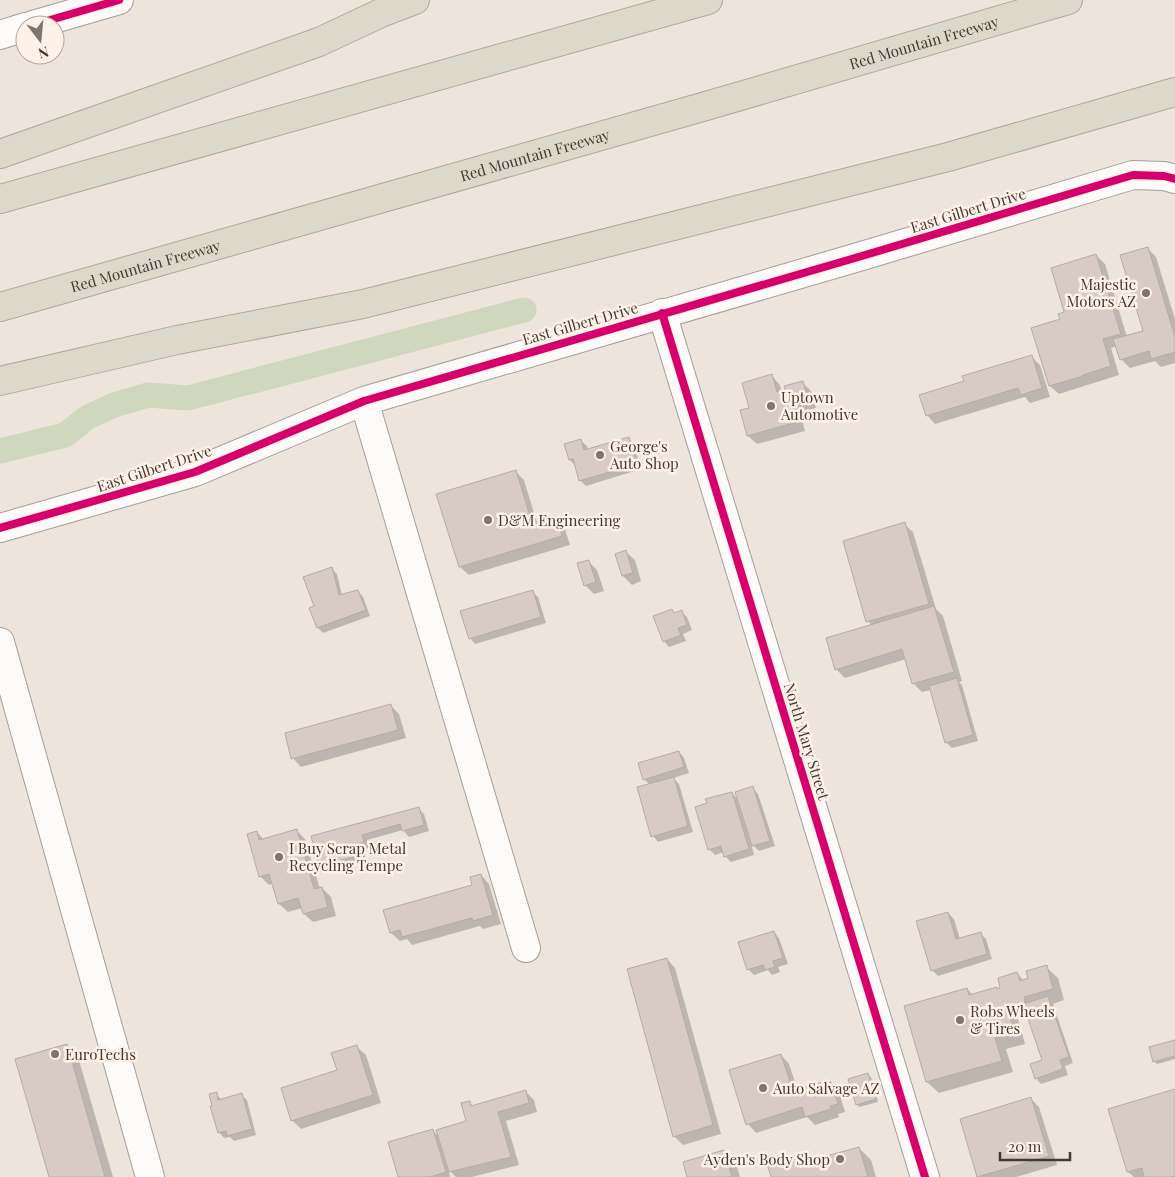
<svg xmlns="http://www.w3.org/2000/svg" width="1175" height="1177" viewBox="0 0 1175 1177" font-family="'Playfair Display',serif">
<rect width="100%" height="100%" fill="#ede4dc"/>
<path fill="#0003" d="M1147,248L1156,257L1175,319V363L1161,367L1155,361L1130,368L1121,359L1117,346L1111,348L1119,375L1059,394L1050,386L1033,328L1062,320L1096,255L1105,264L1127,337L1144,331Z
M1031,356L1040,365L1050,397L1030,403L1025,397L935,424L927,415L966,382Z
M772,376L780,385L782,392L803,383L811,391L816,408L800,412L805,431L757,444L748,436L741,411L751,408Z
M628,438L634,444L641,469L586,486L580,480L576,466L570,460L565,445L581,441L587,446L588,450Z
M515,471L524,480L537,523L556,517L564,526L570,545L469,575L460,567Z
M904,524L913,532L936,609L943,616L962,681L959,682L962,685L978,741L952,748L946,742L931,690L922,692L914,684L906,659L845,678L836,669L872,626L868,621Z
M626,552L635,560L641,581L632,585L623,576L617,555Z
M588,561L597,570L604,591L594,594L585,585Z
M331,568L337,574L342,595L358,591L363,597L370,616L323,633L318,628L315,607Z
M532,591L538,597L546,623L475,644L470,638Z
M672,610L675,614L681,612L687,617L692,630L683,634L686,641L669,647L664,641Z
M391,706L399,714L406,738L301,767L293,758Z
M679,752L684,758L689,773L673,778L679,784L693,832L658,842L653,836L650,785L644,779Z
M753,788L758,794L775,846L759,851L751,843L754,855L731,862L725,856L724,852L715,855L709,849L732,793L739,801Z
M418,808L424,814L429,831L409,837L403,830L367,840L369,848L363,849L366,860L326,871L320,866L312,837Z
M296,830L305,839L320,889L322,888L331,897L336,916L313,922L304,914L302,908L288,912L279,904L273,883L269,885L260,876L257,832L264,840Z
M481,875L489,884L501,924L483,929L480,926L412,945L407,939L400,941L391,933L473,886Z
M948,913L954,919L960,939L980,933L986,939L992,959L938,976L932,970Z
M774,932L779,938L788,964L778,967L780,972L772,975L768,970L754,975L748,969Z
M667,959L675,968L721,1134L683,1145L674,1136Z
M1046,967L1058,978L1064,1000L1053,1004L1073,1063L1065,1066L1068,1075L1041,1084L1036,1078L1043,1061L1028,1016L1018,1019L1025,1044L1006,1049L1013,1072L939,1093L927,1082L906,1007L967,989L973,995L997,990L1002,988L1017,973L1024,981Z
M1175,1041V1059L1157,1064L1154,1061Z
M66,1045L78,1057L113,1177H51Z
M357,1047L366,1055L381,1103L301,1129L292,1120L338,1071Z
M781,1055L789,1064L798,1091L831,1083L839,1092L845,1112L838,1114L839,1117L815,1125L807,1117L756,1133L748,1124Z
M868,1075L871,1077L878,1102L859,1107L857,1104Z
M525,1091L534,1100L537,1112L506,1121L519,1165L472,1177H456L448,1169L450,1177H399L433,1131L440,1138L467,1122L469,1102L474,1107Z
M1175,1091V1177H1134L1128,1172Z
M216,1094L222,1100L241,1095L247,1100L256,1135L234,1141L230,1137L224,1138L219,1132Z
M1031,1099L1039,1107L1057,1165L1016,1177H979L961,1120Z
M859,1148L871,1160L876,1177H772L796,1156L803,1164Z
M724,1151L736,1163L740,1177H688Z"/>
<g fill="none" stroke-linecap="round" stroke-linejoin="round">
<path stroke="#cfd7bc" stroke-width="25" d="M0,451L65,435L88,417L114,405L148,395L188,398L524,310"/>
</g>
<path fill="#d8cbc6" stroke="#b4aca7" d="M1148,247L1175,337V352L1151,359L1149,351L1120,360L1113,339L1143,331L1120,255Z
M1096,254L1121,334L1103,339L1111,366L1083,375V376L1049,386L1031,328L1060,319L1058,314L1064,312L1051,268Z
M1032,355L1042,388L1021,395L1018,388L926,416L919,395L964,381L962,376Z
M772,374L777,392L785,390L784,386L803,381L808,399L792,404L797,422L747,436L740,410L749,408L742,383Z
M629,437L637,464L579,481L573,459L569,460L564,444L581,439L584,450Z
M516,470L532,523L556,516L562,536L459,567L436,494Z
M905,522L929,604L866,622L843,541Z
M626,550L633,573L622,576L615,554Z
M589,560L596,582L584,586L577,563Z
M332,567L339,595L358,590L366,610L317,628L309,608L314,606L303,577Z
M533,590L541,617L469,639L460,611Z
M934,606L954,672L912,684L902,649L835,670L826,638Z
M672,609L674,613L682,610L687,625L678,628L681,635L663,642L653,616Z
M957,678L973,735L945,743L929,686Z
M391,704L398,730L291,759L285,733Z
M679,751L684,767L643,780L638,763Z
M674,777L688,826L651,837L637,787Z
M753,786L770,841L752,846L735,792Z
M732,792L749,849L724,857L721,846L708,850L695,807L707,803L705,799Z
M419,807L424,825L402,831L400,824L362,835L364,842L358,844L361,855L319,866L311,836Z
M297,829L314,889L322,887L328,907L303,914L298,898L278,904L269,874L259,877L247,834L257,831L259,840Z
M481,874L493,915L473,921L472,918L402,937L400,930L390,933L383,910L472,885L470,877Z
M948,912L956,939L981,932L987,954L931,971L916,921Z
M774,931L783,958L773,961L775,967L765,970L763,965L747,970L738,942Z
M667,958L713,1125L673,1137L627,969Z
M1047,965L1053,989L1024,997L1025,1003L1007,1008L1014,1032L995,1038L1002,1061L926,1082L904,1006L967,988L969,995L997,987V989L1000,988L998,978L1017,972L1020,981L1028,978L1026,971Z
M1048,996L1069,1057L1060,1060L1063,1069L1035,1079L1030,1064L1042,1060L1023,1004Z
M1175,1040V1056L1153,1062L1149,1047Z
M67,1044L105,1177H49L15,1059Z
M357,1045L373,1095L291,1121L281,1088L337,1070L331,1053Z
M781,1054L793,1091L822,1082L823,1084L831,1082L838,1104L830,1106L831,1109L805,1117L802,1107L746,1125L729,1070Z
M868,1073L876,1099L856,1105L848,1079Z
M1175,1089V1176L1171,1177H1144L1142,1168L1127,1172L1108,1109Z
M526,1090L529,1103L498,1112L511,1157L449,1172L436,1130L466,1121L461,1103L470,1101L471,1106Z
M217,1092L218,1100L242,1093L252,1129L227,1136L226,1131L218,1133L210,1106H212L209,1094Z
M1031,1097L1049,1156L977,1177L960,1119Z
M433,1129L446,1172L430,1177H398L388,1142Z
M859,1147L868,1177H771L767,1163L796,1155L798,1164Z
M724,1150L732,1177H687L683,1162Z"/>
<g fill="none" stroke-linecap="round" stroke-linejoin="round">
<defs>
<path id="minor" d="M33,25L119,0
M0,35L25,27
M662,313L925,1177
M364,401L526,948
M0,528L195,472L364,401L855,258L1133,175L1164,176L1175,179
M0,642L150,1177"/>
<g id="highway">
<path d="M0,154L319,42L381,13L415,0"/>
<path d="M0,199L708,0"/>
<path id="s1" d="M0,307L706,106L1068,0"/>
<path d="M0,381L177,340L363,304L948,157L1175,92"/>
</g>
</defs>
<use href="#minor" stroke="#a59e98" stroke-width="30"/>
<use href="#highway" stroke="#b1a997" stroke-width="30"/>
<use href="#minor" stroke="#fcfbfa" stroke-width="28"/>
<use href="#highway" stroke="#ddd9ca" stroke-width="28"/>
<defs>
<path id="cycleway" d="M33,25L119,0
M662,313L925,1177
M0,528L195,472L364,401L855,258L1133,175L1164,176L1175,179"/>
</defs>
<use href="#cycleway" stroke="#fff1e6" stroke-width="11"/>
<use href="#cycleway" stroke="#d6006c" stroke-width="8"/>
</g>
<g fill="#7d756f" stroke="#fff1e6" stroke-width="2">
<circle cx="1146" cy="293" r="5"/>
<circle cx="771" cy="406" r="5"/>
<circle cx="600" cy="455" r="5"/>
<circle cx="488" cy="520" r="5"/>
<circle cx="279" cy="857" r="5"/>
<circle cx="960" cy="1020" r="5"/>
<circle cx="55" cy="1054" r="5"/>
<circle cx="763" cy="1088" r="5"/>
<circle cx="840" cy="1159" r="5"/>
</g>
<g text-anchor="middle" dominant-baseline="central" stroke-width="5" stroke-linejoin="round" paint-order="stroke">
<g font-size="15" fill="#403934" stroke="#fff1e6">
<text stroke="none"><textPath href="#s1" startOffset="961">Red Mountain Freeway</textPath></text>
<text stroke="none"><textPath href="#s1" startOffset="556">Red Mountain Freeway</textPath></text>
<text transform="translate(968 210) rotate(-17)">East Gilbert Drive</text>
<text stroke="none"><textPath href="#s1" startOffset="151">Red Mountain Freeway</textPath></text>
<text transform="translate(580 323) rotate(-16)">East Gilbert Drive</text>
<text transform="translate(154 468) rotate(-18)">East Gilbert Drive</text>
<text transform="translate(807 741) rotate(73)">North Mary Street</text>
</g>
<g font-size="15" fill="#403934" stroke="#fff1e6" text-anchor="start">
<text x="1136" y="284" text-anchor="end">Majestic<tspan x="1136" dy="17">Motors AZ</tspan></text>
<text x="781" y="397">Uptown<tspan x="781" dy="17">Automotive</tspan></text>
<text x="610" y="446">George's<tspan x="610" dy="17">Auto Shop</tspan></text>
<text x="498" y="520">D&amp;M Engineering</text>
<text x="289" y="848">I Buy Scrap Metal<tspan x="289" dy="17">Recycling Tempe</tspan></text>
<text x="970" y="1011">Robs Wheels<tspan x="970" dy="17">&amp; Tires</tspan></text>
<text x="65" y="1054">EuroTechs</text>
<text x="773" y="1088">Auto Salvage AZ</text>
<text x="830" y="1159" text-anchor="end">Ayden's Body Shop</text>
</g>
</g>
<g transform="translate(40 40) rotate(164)"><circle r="24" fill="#fff1e6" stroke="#b3a79f"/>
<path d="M0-4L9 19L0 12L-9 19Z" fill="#7d756f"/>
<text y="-8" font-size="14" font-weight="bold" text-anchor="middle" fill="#403934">N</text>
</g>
<path d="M1000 1152v8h70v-8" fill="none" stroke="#403934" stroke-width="2.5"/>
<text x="1008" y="1152" font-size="15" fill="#403934" stroke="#fff1e6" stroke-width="4" paint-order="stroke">20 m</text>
</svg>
